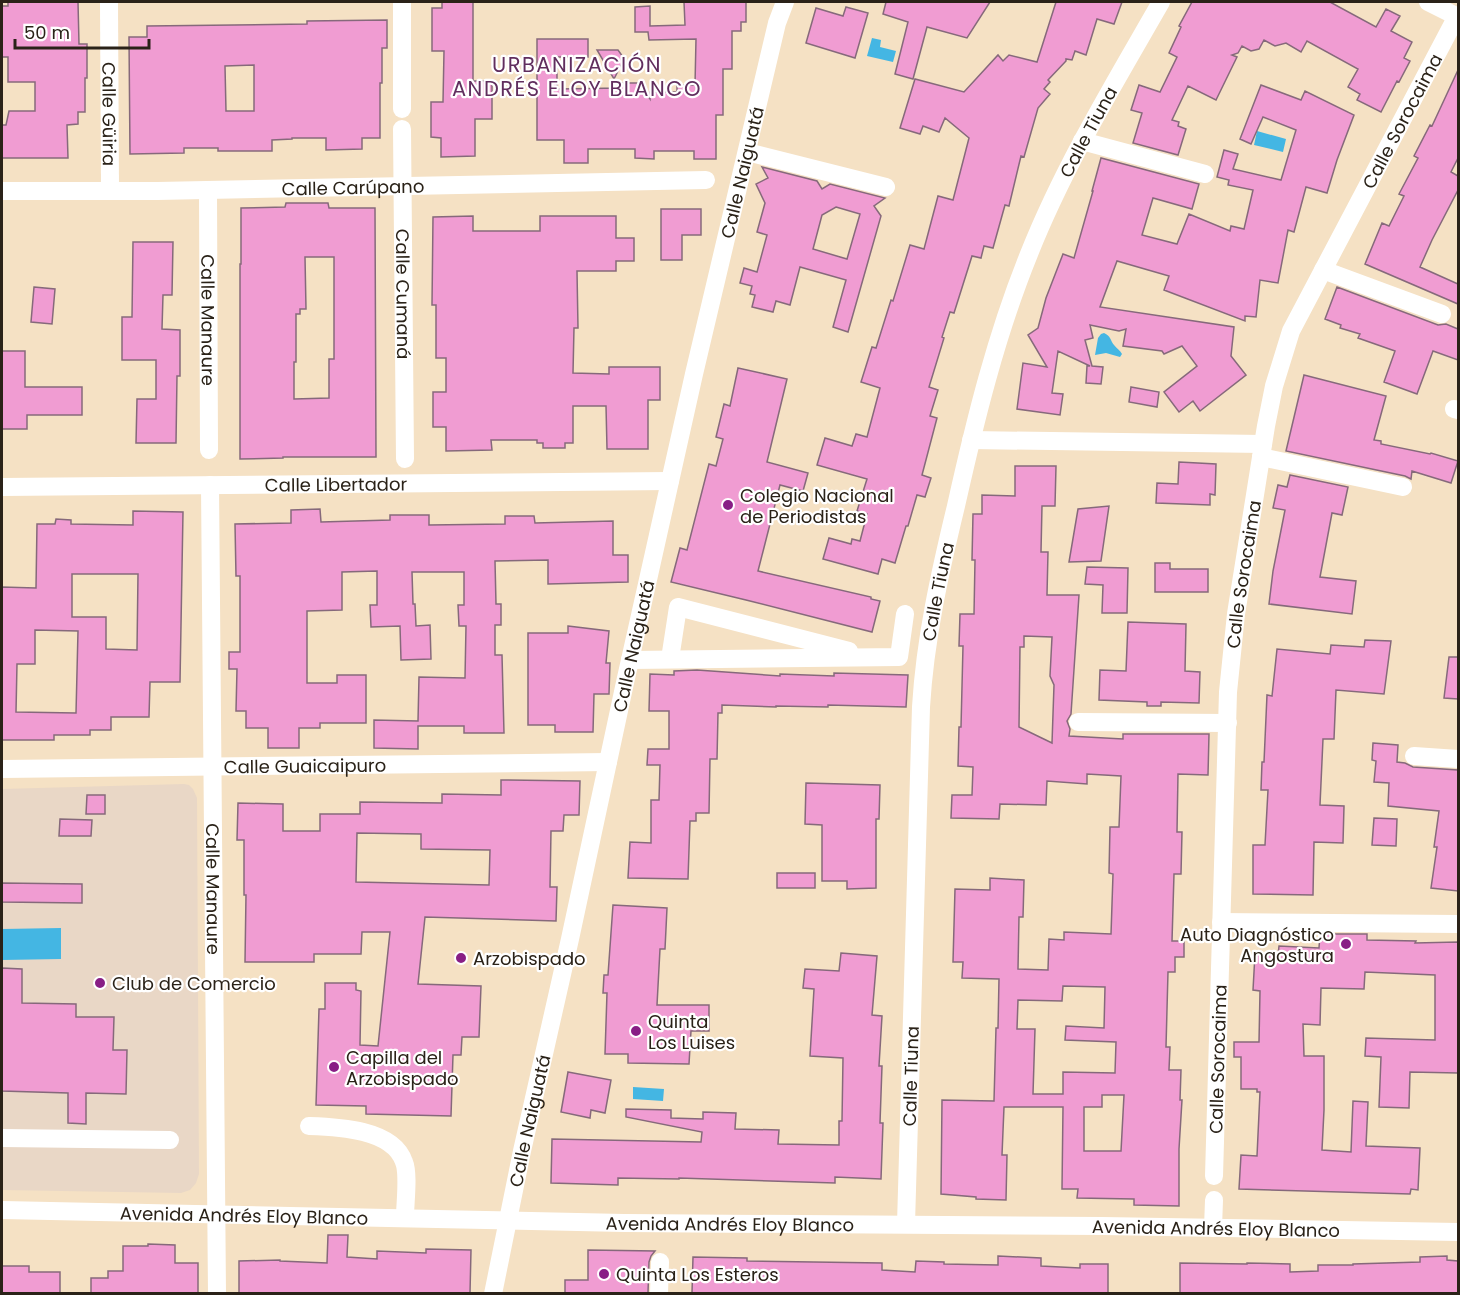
<svg xmlns="http://www.w3.org/2000/svg" width="1460" height="1295" viewBox="0 0 1460 1295" font-family="Poppins,sans-serif">
<rect width="100%" height="100%" fill="#f5e1c4"/>
<path fill="#e9d7c6" d="M184,784L189,785L193,789L197,798L199,1174L196,1183L190,1190L181,1193L2,1190V789Z"/>
<path fill="#44b6e3" d="M872,38L881,40L880,47L896,51L893,62L867,56Z
M1257,131L1286,139L1283,152L1254,145Z
M1104,333C1111,336 1110,340 1114,345C1117,349 1120,350 1122,354L1120,357L1106,353L1095,355L1098,338L1101,334Z
M61,928V959L2,960V929Z
M633,1087L664,1089L663,1101L633,1099Z"/>
<path fill="#f09cd2" stroke="#86697b" stroke-width="1.5" fill-rule="evenodd" d="M8,2H78L79,44H87V78H85V112H78V124L67,125L68,158H2V125H6L9,111H35V82H8V57H2V6H8Z
M442,2H473V81H492V119H475V156L441,157V138L431,137V102H443L444,51H432V8H442Z
M684,2H746V22H741V31H732V69H723V115H716V159H694V151H654V159L635,158V149H588V163H564V140H537V39H588V57H557V89L620,88L617,83H640L650,99V92H677V85H695L696,39L649,40L648,32H635V7L650,6V26L685,25Z
M886,2H990L967,38L927,27L913,79L895,74L908,22L883,14Z
M1056,2H1122L1114,24L1097,19L1086,55L1075,51L1072,60L1066,59V61L1048,80L1050,82L1044,89L1050,94L1038,108L1024,157L1021,156L1009,206L1005,205L993,248L984,246L981,258L972,256L954,313L950,312L942,337L944,338L929,387L938,390L930,416L937,418L922,475L931,478L925,497L917,495L908,526H906L895,563L882,559L878,574L823,559L829,538L851,544L852,539L860,541L867,514L857,511L867,479L817,465L825,438L852,446L856,434L867,437L880,388L861,382L872,347L876,348L891,300L893,301L910,245L924,249L938,196L953,200L969,138L945,118L939,132L923,126L920,134L900,128L915,79L964,92L998,55L1003,61L1009,55L1037,62Z
M1192,2H1330L1376,27L1386,9L1400,16L1391,31L1412,42L1404,58L1410,61L1399,82L1397,81L1381,112L1357,100L1360,94L1348,87L1358,69L1307,41L1301,52L1286,43L1275,46L1264,40L1259,49L1251,51L1242,46L1238,53L1232,55L1237,57L1216,100L1188,86L1172,120L1179,122L1178,126L1186,129L1178,155L1133,143L1142,113L1131,110L1139,85L1160,92L1177,57L1169,53L1181,27L1179,26Z
M846,7L868,13L855,58L806,43L816,8L843,16Z
M387,20V48H382V83H380V138H362V149L326,150V138H292V139L272,140V151H218V148H184V153L130,154L129,37H147V26L307,24V21ZM254,65V111H226L225,66Z
M597,50H618L623,57V61L614,79Z
M1458,70V158L1451,172L1458,176V190L1432,240L1420,267L1458,284V304L1365,264L1382,223L1389,226L1404,196L1399,194L1418,158L1414,156L1430,125L1432,126Z
M1261,85L1301,100L1305,91L1354,115L1337,160L1327,193L1306,187L1294,232L1288,230L1278,283L1260,280L1256,317L1245,316V321L1164,290L1169,276L1117,261L1100,307L1234,327L1231,356L1246,375L1200,411L1193,401L1179,412L1164,392L1197,366L1182,346L1164,354L1162,351L1123,346L1126,329L1119,331L1090,325L1093,338L1085,340L1092,366L1103,367L1101,384L1086,383L1087,366H1090L1058,351L1052,393L1063,394L1060,415L1017,409L1023,363L1047,367L1028,335L1038,328L1046,298L1063,254L1074,258L1093,191H1092L1101,158L1199,184L1192,209L1153,198L1142,235L1177,244L1189,214L1230,231L1231,226L1244,229L1253,190L1228,185L1229,180L1217,177L1224,150L1238,154L1233,169L1281,180L1296,130L1263,117L1251,144L1240,139Z
M762,167L817,181L822,189L830,184L885,198L874,206L881,216L848,332L833,327L846,280L800,267L790,305L776,301L773,312L752,307L755,295L750,294L752,286L740,283L744,268L757,272L767,235L757,232L765,203L756,184L768,178ZM836,207L860,214L847,259L813,249L822,215Z
M286,203H328L329,208H375L376,457H283V458L240,459V264H241V208L285,207ZM305,257H334V359H329V398L294,399V362H296V314H300V309H306Z
M661,209H701V235H682V260H661Z
M473,216V231H540V216H616V238H634V261H616V271H577L578,328H574L573,373L609,374V367H660V400H648V449H607L606,406H573V443H565V448H543V443H537V440H491L492,450L446,451V427H433V392H446V358H436V305H432L433,217Z
M133,242H173L172,295H163L162,329L180,330V376H177L176,443H136L137,399H156V360H122V317H132Z
M34,287L55,289L52,324L31,322Z
M1337,287L1438,325L1446,324L1458,329V360L1433,351L1417,394L1384,382L1395,351L1358,338L1360,334L1340,328L1341,325L1325,319Z
M2,351H25V387H82V415H27V429H2Z
M738,368L787,379L767,462L808,473L803,491L780,485L758,571L871,597V599L880,601L872,632L746,600L671,582L680,548L687,550L709,464L716,466L723,439L716,437L724,404L730,406Z
M1304,375L1386,396L1374,440L1381,441V444L1430,454L1431,453L1458,461L1451,483L1412,471L1411,479L1405,476L1286,451Z
M1131,387L1159,392L1157,407L1129,402Z
M1179,462L1216,464L1215,495L1210,494V505L1156,503L1157,483L1178,484Z
M1015,466H1056L1055,506H1042L1041,552H1048L1047,595H1079L1071,714L1067,721L1070,729L1069,736L1123,739V734H1209L1208,775L1178,774L1177,832H1182L1181,874H1174L1172,941H1184V957H1175V972H1168L1166,1047H1170L1169,1070H1181L1180,1100H1182L1179,1149V1206L1134,1205V1199L1077,1198L1078,1189H1062L1063,1107H1004L1002,1155H1007L1006,1200L976,1199V1197L941,1194L942,1100L994,1101L996,1028H998L999,979L962,978L963,962H953L955,889L990,890V878L1024,880L1023,917H1019L1018,969L1048,970L1049,939L1064,940V932L1111,934L1113,874L1109,873L1110,827H1119L1121,776L1087,774V784L1047,781L1046,805L1000,804L999,819L951,818L952,795H972L973,767L958,766L959,727H961L963,646H959L960,614H974L975,560H972L973,514H982V495L1015,496ZM1024,636L1052,637L1050,676L1054,685L1052,743L1019,727L1020,647H1024ZM1063,986L1105,987L1104,1028L1066,1026L1065,1040L1116,1042L1115,1073L1063,1072V1094H1033L1035,1029H1017L1018,1000L1062,1001ZM1102,1095H1124L1121,1151H1084V1107H1102Z
M1290,475L1348,487L1342,515L1332,513L1320,577L1356,581L1352,614L1269,604L1273,571L1285,510L1273,508L1278,485L1287,487Z
M1109,506L1101,561L1069,562L1078,509Z
M320,509L321,522L390,520V515H429V525L505,524V516H534L535,523L613,521V555H628V582L548,584V560L495,561L496,604H501V625H495V655H502L504,733H464V726H418V749L374,748V720L418,721L419,677L465,678L466,626H459L458,605H464V572H412L413,604H415L416,626L430,625L431,659L401,660L400,626L371,627L370,605H377V571L342,572V610L307,611V683H337V675H366V723H320V728H299V748H268V728H246V711H236L237,669H229V652H240V576H236L235,524L291,523V510Z
M133,511L183,512L180,682H150L149,717H111V730H90V735H54V740H2V587L36,588L37,524H55L56,519L71,520V524L133,525ZM72,574H138L137,650L106,649V617H72ZM35,630L78,631L76,713L16,712L17,664H35Z
M1155,563H1170V569H1208V592H1155Z
M1087,567L1128,568L1127,613H1102L1103,585L1085,584Z
M1128,622L1186,624L1185,671L1200,672L1199,703L1161,702V706H1147V702L1099,700L1100,670L1126,671Z
M568,626L609,631L606,663H610L609,694H594L593,732H555V725H528V633H568Z
M1365,640L1391,641L1384,694L1336,690L1334,739H1323L1320,805L1344,806L1343,843L1314,842L1313,895L1253,894V845H1265L1268,790H1261L1262,762H1264L1267,695L1272,696L1277,649L1330,654L1331,645L1364,647Z
M1449,657H1458V699L1444,698Z
M697,670L780,676V674L834,676V673L908,675L906,707L828,705V707L776,706V707L722,705V713H718L717,759H710L709,813H696V821H690L688,879L628,878L630,842L651,843V800H659L660,765H647L648,749H669V711H649L650,674L674,675V671Z
M1373,743L1398,745L1397,762L1405,763L1413,767L1458,770V891L1431,888L1437,847H1434L1439,811L1388,806L1389,783L1374,782L1376,761L1372,760Z
M501,780L580,781L579,815H564L563,831H551L550,887H557L556,921L425,917L418,984L481,986L479,1037H462L461,1055H453L451,1116L366,1114V1106L316,1105L319,1009H325V983H356V990L361,991L360,1045L378,1046L390,932H362L361,954H314V962H245L246,895H244V840H237L238,803L283,804V831H320V814H360V802L442,803V794L501,795ZM357,833L421,834V849L490,850L489,885L356,882Z
M806,783L880,785L879,819H876V888L847,889V881H822V825L805,824Z
M87,795H105V814H86Z
M1374,818L1397,819L1396,846L1372,845Z
M60,819L92,820L91,836H59Z
M777,873H815V888H777Z
M2,883L82,884V903L2,902Z
M613,905L667,908L665,949H660L657,1005H709V1031H691L689,1064L628,1063V1054H605L607,993H603L604,975H608Z
M1320,934H1367V940L1416,941L1415,943L1458,942V1073L1410,1072L1409,1108L1379,1107L1381,1057L1365,1056L1366,1038L1435,1040V975L1365,972L1364,989L1321,988L1320,1025L1303,1024L1304,1056H1324V1110L1322,1150L1351,1152L1353,1101L1368,1102L1366,1146L1420,1148L1418,1190L1411,1189L1410,1194L1239,1189L1241,1155L1257,1156L1260,1092H1257V1089H1241V1057H1234V1042H1259L1260,991L1253,990L1255,954L1278,955L1279,946L1319,948Z
M841,953L877,956L872,1015L882,1016L879,1066H882L880,1123H883L881,1179L835,1177V1183L679,1178V1179L618,1178V1185L551,1183L552,1139L701,1142L702,1132L626,1117V1109L671,1110V1118L703,1119V1112L736,1113L735,1129L779,1130L778,1144L839,1145V1121H842L843,1058L810,1056L814,989L803,988L805,969L839,971Z
M2,968L22,969V1003L76,1004V1017H114L113,1050H127L126,1094L86,1093V1124L68,1123V1093L2,1091Z
M568,1072L611,1080L605,1113L591,1110L590,1118L561,1112Z
M328,1235H348L347,1257L377,1259V1251L426,1253V1249L471,1250L470,1293H239V1261L280,1260V1261L327,1263Z
M148,1244L175,1245V1263H198V1293H91V1278H108V1271H123V1246H148Z
M588,1250L655,1251L651,1256L649,1262L648,1293H565V1280H588Z
M998,1256L1041,1258V1266L1080,1268V1264H1108V1293H692L693,1257L747,1258V1261L882,1263V1270L915,1272L916,1261L944,1262V1264L998,1265Z
M1447,1256V1260L1458,1261V1293H1180V1263L1247,1264V1263L1290,1264V1272L1318,1271V1265H1353V1264L1420,1262V1257Z
M2,1266H29V1272H60V1293H2Z"/>
<g fill="none" stroke-linecap="round" stroke-linejoin="round">
<g stroke="#fff" stroke-width="18">
<path id="s1" d="M109,2L110,191"/>
<path d="M402,2V109"/>
<path d="M1428,2L1458,17"/>
<path id="s2" d="M402,129L405,459"/>
<path d="M1082,141L1205,174"/>
<path d="M747,152L886,187"/>
<path id="s3" d="M208,190L209,450"/>
<path id="s4" d="M2,191H157L706,180"/>
<path d="M1323,270L1442,314"/>
<path d="M1454,409L1458,410"/>
<path d="M971,440L1263,444"/>
<path d="M1261,457L1403,487"/>
<path id="s5" d="M210,485L217,1294"/>
<path id="s6" d="M2,487L670,481"/>
<path d="M670,659L678,607L849,651"/>
<path d="M630,660L899,657L905,614"/>
<path d="M1078,722L1228,723"/>
<path d="M1414,756L1458,759"/>
<path id="s7" d="M2,769L608,762"/>
<path d="M1221,922L1458,924"/>
<path d="M309,1126C338,1127 393,1129 404,1162C409,1174 405,1203 405,1217"/>
<path d="M2,1138L170,1140"/>
<path id="s8" d="M1214,1176L1228,692L1236,614L1266,426L1274,386L1291,331L1457,16"/>
<path id="s9" d="M2,1210L624,1223L1102,1226L1458,1232"/>
<path id="s10" d="M906,1224L921,707C925,639 940,572 956,506C975,421 996,335 1029,254C1064,166 1114,84 1161,2"/>
<path d="M1213,1228L1214,1200"/>
<path id="s11" d="M493,1294L522,1151L570,939L626,678L694,374L777,23L785,2"/>
<path d="M659,1294L660,1262"/>
</g>
</g>
<g fill="#881e85" stroke="#fff" stroke-width="2">
<circle cx="728" cy="505" r="6"/>
<circle cx="1346" cy="944" r="6"/>
<circle cx="461" cy="958" r="6"/>
<circle cx="100" cy="983" r="6"/>
<circle cx="636" cy="1031" r="6"/>
<circle cx="334" cy="1067" r="6"/>
<circle cx="604" cy="1274" r="6"/>
</g>
<g text-anchor="middle" dominant-baseline="central" stroke-width="4.5" stroke-linejoin="round" paint-order="stroke">
<g font-size="18" fill="#2a2218" stroke="#fff">
<text stroke="none"><textPath href="#s1" startOffset="112">Calle Güiria</textPath></text>
<text stroke="none"><textPath href="#s8" startOffset="1089">Calle Sorocaima</textPath></text>
<text stroke="none"><textPath href="#s10" startOffset="1120">Calle Tiuna</textPath></text>
<text stroke="none"><textPath href="#s11" startOffset="1149">Calle Naiguatá</textPath></text>
<text stroke="none"><textPath href="#s4" startOffset="351">Calle Carúpano</textPath></text>
<text stroke="none"><textPath href="#s2" startOffset="165">Calle Cumaná</textPath></text>
<text stroke="none"><textPath href="#s3" startOffset="130">Calle Manaure</textPath></text>
<text stroke="none"><textPath href="#s6" startOffset="334">Calle Libertador</textPath></text>
<text stroke="none"><textPath href="#s8" startOffset="603">Calle Sorocaima</textPath></text>
<text stroke="none"><textPath href="#s10" startOffset="634">Calle Tiuna</textPath></text>
<text stroke="none"><textPath href="#s11" startOffset="663">Calle Naiguatá</textPath></text>
<text stroke="none"><textPath href="#s7" startOffset="303">Calle Guaicaipuro</textPath></text>
<text stroke="none"><textPath href="#s5" startOffset="404">Calle Manaure</textPath></text>
<text stroke="none"><textPath href="#s8" startOffset="117">Calle Sorocaima</textPath></text>
<text stroke="none"><textPath href="#s10" startOffset="148">Calle Tiuna</textPath></text>
<text stroke="none"><textPath href="#s11" startOffset="177">Calle Naiguatá</textPath></text>
<text stroke="none"><textPath href="#s9" startOffset="242">Avenida Andrés Eloy Blanco</textPath></text>
<text stroke="none"><textPath href="#s9" startOffset="728">Avenida Andrés Eloy Blanco</textPath></text>
<text stroke="none"><textPath href="#s9" startOffset="1214">Avenida Andrés Eloy Blanco</textPath></text>
</g>
<g font-size="18" fill="#2a2218" stroke="#fff" text-anchor="start">
<text x="740" y="495">Colegio Nacional<tspan x="740" dy="21">de Periodistas</tspan></text>
<text x="1334" y="934" text-anchor="end">Auto Diagnóstico<tspan x="1334" dy="21">Angostura</tspan></text>
<text x="473" y="958">Arzobispado</text>
<text x="112" y="983">Club de Comercio</text>
<text x="648" y="1021">Quinta<tspan x="648" dy="21">Los Luises</tspan></text>
<text x="346" y="1057">Capilla del<tspan x="346" dy="21">Arzobispado</tspan></text>
<text x="616" y="1274">Quinta Los Esteros</text>
</g>
<g font-size="21" letter-spacing="1.5" fill="#612e5e" stroke="#fff">
<text x="577" y="64">URBANIZACIÓN<tspan x="577" dy="24">ANDRÉS ELOY BLANCO</tspan></text>
</g>
</g>
<rect width="1460" height="1295" fill="none" stroke="#2a2218" stroke-width="6"/>
<path d="M15 39v9h134v-9" fill="none" stroke="#2a2218" stroke-width="3"/>
<text x="24" y="39" font-size="18" fill="#2a2218" stroke="#ffffff" stroke-width="4.5" paint-order="stroke">50 m</text>
</svg>
